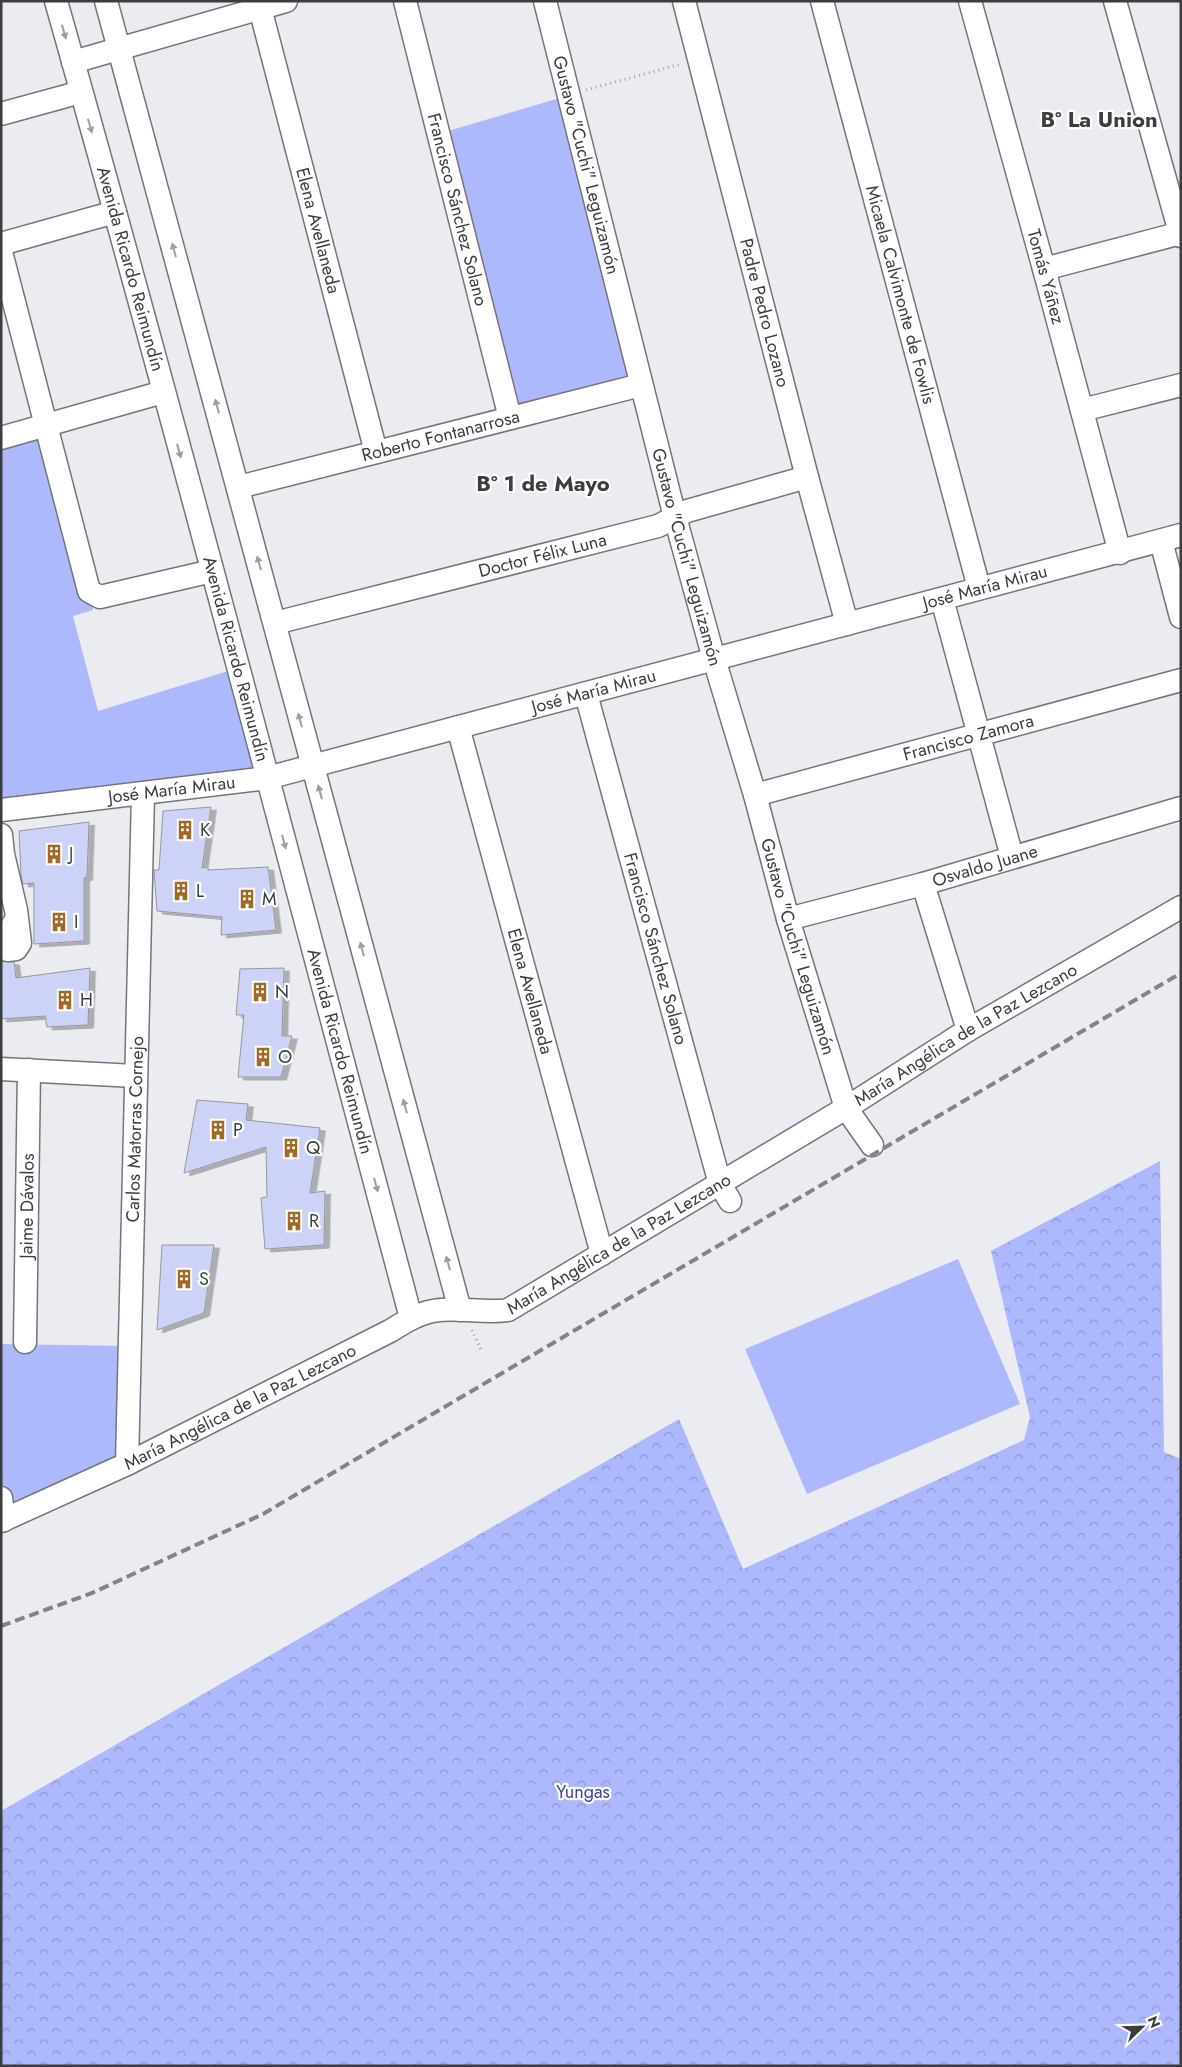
<svg xmlns="http://www.w3.org/2000/svg" width="1182" height="2067" viewBox="0 0 1182 2067" font-family="Jost,sans-serif">
<defs>
<pattern id="forest-crowns" width="20" height="18" patternUnits="userSpaceOnUse" patternTransform="scale(1.25)"><rect width="20" height="18" fill="#aeb8fd"/><path d="M2 6a3 3 0 1 1 6 0M12 15a3 3 0 1 1 6 0" fill="none" stroke="#8f97ce"/></pattern>
<filter id="shadow"><feDropShadow dx="5.5" dy="3" stdDeviation="0" flood-color="#0004"/></filter>
</defs>
<rect width="100%" height="100%" fill="#ebecf1"/>
<path fill="#aeb8fd" d="M570,95L641,385L510,418L438,134Z
M47,426L93,610L73,616L98,711L238,668L267,778L1,809V438Z
M958,1259L1020,1404L807,1494L745,1349Z
M1,1344L129,1346L127,1464L4,1520L1,1498Z"/>
<path fill="url(#forest-crowns)" d="M1160,1161L1164,1452L1181,1459V2066H1V1811L679,1419L743,1569L1024,1440L1030,1417L991,1251Z"/>
<path fill="#cdd3f6" stroke="#96979c" filter="url(#shadow)" d="M211,807L202,868L208,867V870L268,867L276,930L221,935L222,917L157,911L154,870H159L163,811Z
M89,822L87,877L84,878V941L34,944V883L23,884L21,874L19,831Z
M1,961L14,962L16,978L90,968L88,1025L47,1027L45,1016L1,1019Z
M284,968L282,1036H292L281,1077H238L244,1015H236L240,969Z
M197,1100L248,1104L246,1120L320,1128L310,1193L325,1191L324,1245L265,1249L261,1198L267,1197L266,1147L184,1173Z
M162,1245H214L204,1313L157,1330Z"/>
<g fill="none" stroke-linecap="round" stroke-linejoin="round">
<defs>
<g id="minor">
<path id="s1" d="M56,1C180,439 294,879 411,1318"/>
<path d="M106,1L460,1310"/>
<path id="s2" d="M405,1L510,418"/>
<path id="s3" d="M545,1L675,517L714,659L755,795L788,919L846,1108L872,1145"/>
<path id="s4" d="M684,1L807,477L847,624"/>
<path id="s5" d="M822,1L979,588"/>
<path id="s6" d="M970,1L1044,269L1120,553"/>
<path d="M1115,1L1181,236"/>
<path id="s7" d="M260,8L376,452"/>
<path d="M73,62L286,1"/>
<path d="M1,114L81,92"/>
<path d="M1,244L115,212"/>
<path d="M1,252L89,591L100,597L212,571"/>
<path d="M1044,269L1181,233"/>
<path d="M1082,410L1181,385"/>
<path d="M1,438L163,392"/>
<path id="s8" d="M239,487L641,385"/>
<path d="M1161,541L1181,617"/>
<path d="M942,599L1012,857"/>
<path id="s9" d="M275,623L658,526L687,511L807,477"/>
<path id="s10" d="M586,694L720,1184L730,1201"/>
<path id="s11" d="M458,727L602,1254"/>
<path id="s12" d="M755,795L1181,680"/>
<path id="s13" d="M1,810L267,778L1181,535"/>
<path d="M1,835L3,854L16,910L20,943L16,949L8,950L4,939L17,918"/>
<path d="M923,884L968,1030"/>
<path id="s14" d="M788,919L923,884L1181,808"/>
<path d="M1,1069L135,1076"/>
<path id="s15" d="M25,1342L29,1070"/>
<path id="s16" d="M127,1464L143,794"/>
<path d="M1,1498L4,1520"/>
<path id="s17" d="M1,1521L127,1464L390,1331C403,1323 417,1314 433,1311C457,1306 483,1314 508,1310L846,1108L968,1030L1181,907"/>
</g>
</defs>
<use href="#minor" stroke="#74757a" stroke-width="25"/>
<path stroke="#a0a1a5" stroke-width="3" stroke-dasharray="1 4" stroke-linecap="butt" d="M586,90L681,64
M472,1330L482,1352"/>
<use href="#minor" stroke="#fff" stroke-width="22"/>
<path stroke="#838487" stroke-width="4" stroke-dasharray="10 5" stroke-linecap="butt" d="M1,1626L92,1593L263,1514L1181,973"/>
</g>
<defs><path id="oneway-solid" d="M-6-.8H1V-3.2L6.5 0L1 3.2V.8H-6Z" transform="scale(1.25)"/></defs>
<g fill="#9e9e9f">
<use href="#oneway-solid" transform="translate(64 32) rotate(74)"/>
<use href="#oneway-solid" transform="translate(90 126) rotate(74)"/>
<use href="#oneway-solid" transform="translate(174 250) rotate(-105)"/>
<use href="#oneway-solid" transform="translate(217 406) rotate(-105)"/>
<use href="#oneway-solid" transform="translate(179 451) rotate(75)"/>
<use href="#oneway-solid" transform="translate(259 563) rotate(-105)"/>
<use href="#oneway-solid" transform="translate(300 720) rotate(-105)"/>
<use href="#oneway-solid" transform="translate(320 792) rotate(-105)"/>
<use href="#oneway-solid" transform="translate(284 842) rotate(75)"/>
<use href="#oneway-solid" transform="translate(362 949) rotate(-105)"/>
<use href="#oneway-solid" transform="translate(405 1106) rotate(-105)"/>
<use href="#oneway-solid" transform="translate(376 1185) rotate(75)"/>
<use href="#oneway-solid" transform="translate(448 1263) rotate(-105)"/>
</g>
<defs>
<symbol id="building-bare" viewBox="-9 -9 18 18"><path d="M-4-6H4V6H1V3H-1V6H-4ZM-2.5-4.3h1.7v1.8h-1.7ZM.8-4.3h1.7v1.8H.8ZM-2.5-1h1.7V.8h-1.7ZM.8-1h1.7V.8H.8Z" fill="#a06924" stroke="#fff" stroke-width="2.5" paint-order="stroke"/></symbol>
</defs>
<g fill-rule="evenodd">
<use href="#building-bare" x="171" y="816" width="28" height="28"/>
<use href="#building-bare" x="40" y="840" width="28" height="28"/>
<use href="#building-bare" x="167" y="877" width="28" height="28"/>
<use href="#building-bare" x="233" y="885" width="28" height="28"/>
<use href="#building-bare" x="45" y="908" width="28" height="28"/>
<use href="#building-bare" x="246" y="978" width="28" height="28"/>
<use href="#building-bare" x="51" y="986" width="28" height="28"/>
<use href="#building-bare" x="249" y="1043" width="28" height="28"/>
<use href="#building-bare" x="204" y="1116" width="28" height="28"/>
<use href="#building-bare" x="277" y="1134" width="28" height="28"/>
<use href="#building-bare" x="280" y="1207" width="28" height="28"/>
<use href="#building-bare" x="170" y="1265" width="28" height="28"/>
</g>
<g text-anchor="middle" dominant-baseline="central" stroke-width="4.5" stroke-linejoin="round" paint-order="stroke">
<g font-size="18" fill="#3c3d3f" stroke="#fff">
<text stroke="none"><textPath href="#s3" startOffset="169">Gustavo "Cuchi" Leguizamón</textPath></text>
<text stroke="none"><textPath href="#s2" startOffset="215">Francisco Sánchez Solano</textPath></text>
<text stroke="none"><textPath href="#s7" startOffset="230">Elena Avellaneda</textPath></text>
<text stroke="none"><textPath href="#s1" startOffset="278">Avenida Ricardo Reimundín</textPath></text>
<text stroke="none"><textPath href="#s6" startOffset="286">Tomás Yáñez</textPath></text>
<text stroke="none"><textPath href="#s5" startOffset="304">Micaela Calvimonte de Fowlis</textPath></text>
<text stroke="none"><textPath href="#s4" startOffset="322">Padre Pedro Lozano</textPath></text>
<text stroke="none"><textPath href="#s8" startOffset="208">Roberto Fontanarrosa</textPath></text>
<text stroke="none"><textPath href="#s9" startOffset="276">Doctor Félix Luna</textPath></text>
<text stroke="none"><textPath href="#s3" startOffset="574">Gustavo "Cuchi" Leguizamón</textPath></text>
<text stroke="none"><textPath href="#s13" startOffset="1011">José María Mirau</textPath></text>
<text stroke="none"><textPath href="#s1" startOffset="682">Avenida Ricardo Reimundín</textPath></text>
<text stroke="none"><textPath href="#s13" startOffset="606">José María Mirau</textPath></text>
<text stroke="none"><textPath href="#s12" startOffset="221">Francisco Zamora</textPath></text>
<text stroke="none"><textPath href="#s13" startOffset="172">José María Mirau</textPath></text>
<text stroke="none"><textPath href="#s14" startOffset="204">Osvaldo Juane</textPath></text>
<text stroke="none"><textPath href="#s3" startOffset="979">Gustavo "Cuchi" Leguizamón</textPath></text>
<text stroke="none"><textPath href="#s10" startOffset="264">Francisco Sánchez Solano</textPath></text>
<text stroke="none"><textPath href="#s11" startOffset="274">Elena Avellaneda</textPath></text>
<text stroke="none"><textPath href="#s17" startOffset="1090">María Angélica de la Paz Lezcano</textPath></text>
<text stroke="none"><textPath href="#s1" startOffset="1088">Avenida Ricardo Reimundín</textPath></text>
<text stroke="none"><textPath href="#s16" startOffset="335">Carlos Matorras Cornejo</textPath></text>
<text stroke="none"><textPath href="#s15" startOffset="136">Jaime Dávalos</textPath></text>
<text stroke="none"><textPath href="#s17" startOffset="685">María Angélica de la Paz Lezcano</textPath></text>
<text stroke="none"><textPath href="#s17" startOffset="265">María Angélica de la Paz Lezcano</textPath></text>
</g>
<g font-size="18" fill="#3c3d3f" stroke="#fff" text-anchor="start">
<text x="200" y="830">K</text>
<text x="69" y="854">J</text>
<text x="196" y="891">L</text>
<text x="262" y="899">M</text>
<text x="74" y="922">I</text>
<text x="275" y="992">N</text>
<text x="80" y="1000">H</text>
<text x="278" y="1057">O</text>
<text x="233" y="1130">P</text>
<text x="306" y="1148">Q</text>
<text x="309" y="1221">R</text>
<text x="199" y="1279">S</text>
</g>
<g font-size="18" fill="#4041a0" stroke="#fff">
<text x="583" y="1792">Yungas</text>
</g>
<g font-size="22" font-weight="bold" fill="#3c3d3f" stroke="#fff">
<text x="1099" y="119">Bº La Union</text>
<text x="543" y="483">Bº 1 de Mayo</text>
</g>
</g>
<rect width="1182" height="2067" fill="none" stroke="#3c3d3f" stroke-width="5"/>
<g transform="translate(1142 2027) rotate(67)" stroke="#ffffff" stroke-width="4" paint-order="stroke">
<path d="M0-4L9 19L0 12L-9 19Z" fill="#3c3d3f"/>
<text y="-8" font-size="14" font-weight="bold" text-anchor="middle" fill="#3c3d3f">N</text>
</g>
</svg>
